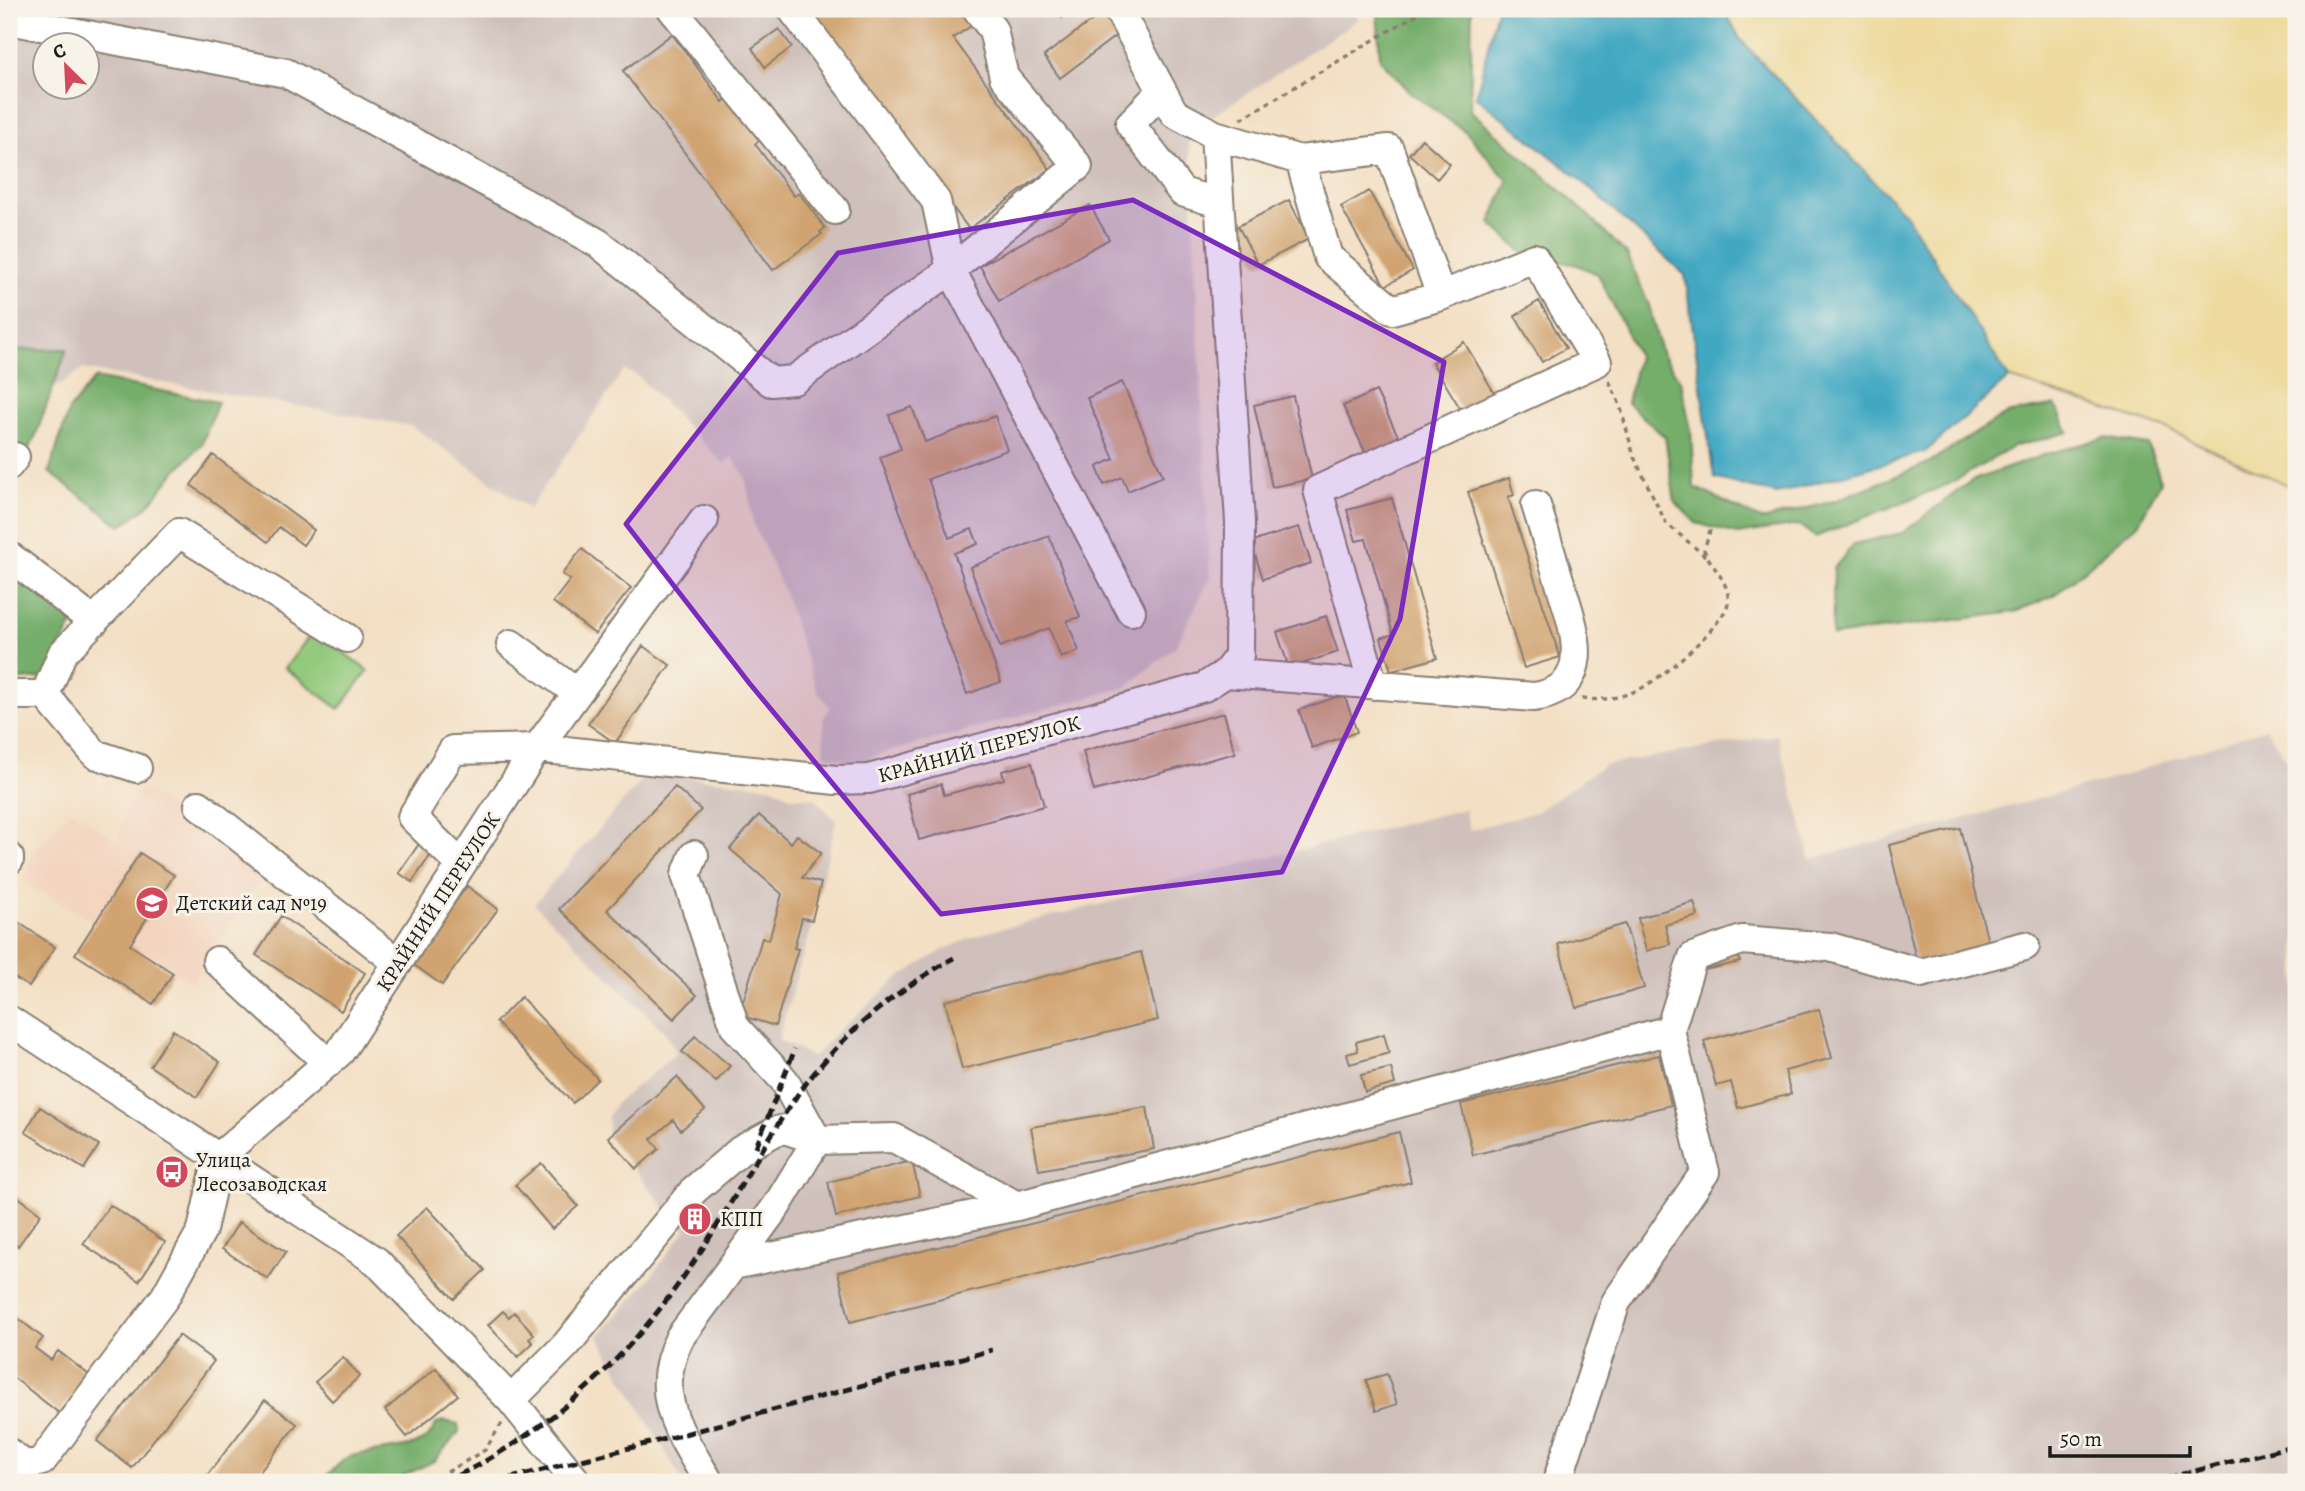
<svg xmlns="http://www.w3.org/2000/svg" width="2305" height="1491" viewBox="0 0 2305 1491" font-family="Alegreya,serif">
<rect width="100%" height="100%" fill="#f7f3e8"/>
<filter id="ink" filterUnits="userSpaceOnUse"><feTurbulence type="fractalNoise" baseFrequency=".0143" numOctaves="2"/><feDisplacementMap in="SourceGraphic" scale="14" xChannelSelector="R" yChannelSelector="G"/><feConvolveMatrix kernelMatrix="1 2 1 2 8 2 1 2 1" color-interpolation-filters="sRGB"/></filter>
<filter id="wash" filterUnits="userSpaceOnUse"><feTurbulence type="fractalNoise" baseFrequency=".00686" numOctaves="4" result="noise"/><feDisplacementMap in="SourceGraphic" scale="28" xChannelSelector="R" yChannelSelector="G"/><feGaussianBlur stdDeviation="1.57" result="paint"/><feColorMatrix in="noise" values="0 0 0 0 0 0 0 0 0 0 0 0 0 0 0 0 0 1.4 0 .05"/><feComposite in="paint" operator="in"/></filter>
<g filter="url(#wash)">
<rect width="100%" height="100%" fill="#f3dfc3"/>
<path fill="#f3d4bf" d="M142,788L263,875L192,983L95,923L23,882L32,853L71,810L118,842L124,812Z"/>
<path fill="#cfc0bb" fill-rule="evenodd" d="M9,9H1353L1359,19L1189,132L1210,577L1176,646L1127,687L880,754L865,760L850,762L824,754L823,720L830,707L817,690L783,590L753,523L745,476L732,457L724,464L638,376L624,370L529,509L412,426L83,369L20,411L9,408ZM46,46H88V88H46Z
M2266,728L2296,775V1482H683L598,1336L647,1282L686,1229L671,1215L608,1137V1116L617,1102L677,1053L665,1032L534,904L648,773L770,786L792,797L815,798L836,821L811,927L778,1040L813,1057L834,1035L898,978L943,950L966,940L991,931L1122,899L1165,883L1464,809L1470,830L1536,812L1604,765L1777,735L1811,859L2113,779Z"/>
<path fill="#92c97b" stroke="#57724c" stroke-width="2" d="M314,630L368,671L339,709L285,668Z"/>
<path fill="#75ad6b" stroke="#486444" stroke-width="2" d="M1377,9H1472L1470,110L1585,212L1627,254L1649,305L1661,353L1681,381L1691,431L1694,487L1762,520L1834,501L1926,464L2006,414L2055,405L2069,432L2013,447L1949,484L1815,537L1799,525L1737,534L1696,523L1675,502L1665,437L1627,403L1638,356L1598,274L1577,265L1524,254L1490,223L1508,181L1467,133L1411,93L1380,59Z
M67,349L34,440L9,479V350Z
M95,378L218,402L202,444L173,474L148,506L121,526L49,472L69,410Z
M2104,438L2148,445L2161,481L2138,524L2055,595L2015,612L1832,636L1834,568L1854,544L1902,533L1971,481L2047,454Z
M9,565L75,620L44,678L9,681Z
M444,1421L458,1424L459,1432L434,1461L391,1482H320C328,1475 339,1462 349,1457C374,1447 428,1455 436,1423Z"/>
<path fill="#eeda9e" stroke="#857b5d" stroke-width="2" d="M1724,9H2296V489L2167,429L2009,378L1905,214L1741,40Z"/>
<path fill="#42a8c2" stroke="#2f626f" stroke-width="2" d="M1497,9H1724L1741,41L1905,214L2009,378L1925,452L1776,494L1714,478L1685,275L1581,180L1476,97Z"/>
<g id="blocks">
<path fill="#d0a36f" d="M805,9H958L971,26L953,38L1050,169L969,229Z
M1054,9H1073L1062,18Z
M1102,13L1118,34L1060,78L1044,56Z
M779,29L792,47L765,67L752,48Z
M672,34L723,102L729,97L761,139L755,144L794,196L799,193L825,228L820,232L822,234L773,270L623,71Z
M1422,139L1450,164L1437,179L1409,154Z
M1369,191L1413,270L1385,286L1341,207Z
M1289,200L1309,239L1258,265L1238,226Z
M1090,205L1109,239L999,301L980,266Z
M1539,301L1566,348L1542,362L1515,316Z
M1464,342L1495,394L1463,413L1432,362Z
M1122,382L1163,476L1128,491L1122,477L1104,485L1097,467L1114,459L1087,398Z
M1376,391L1403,446L1370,462L1343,406Z
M1293,396L1312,479L1272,487L1254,405Z
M912,407L925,442L995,416L1007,450L928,479L949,538L972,529L978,544L954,553L1001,682L967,694L880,457L901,449L889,415Z
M213,455L314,530L303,545L279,527L268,542L191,485Z
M1509,478L1514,495L1508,497L1560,657L1524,668L1468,492Z
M1392,498L1437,658L1391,671L1381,638L1393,634L1366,539L1356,541L1347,510Z
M1299,527L1311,563L1263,579L1251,542Z
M1049,536L1080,617L1067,621L1079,651L1061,658L1049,628L1000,647L970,567Z
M582,549L631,588L595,634L553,602L570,580L562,574Z
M1326,616L1338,652L1289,668L1277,632Z
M643,646L670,665L615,743L588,724Z
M1344,694L1357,732L1312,748L1299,710Z
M1224,713L1235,753L1094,791L1083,751Z
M1032,763L1044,806L919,840L907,794L941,784L944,795L1004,779L1002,771Z
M675,787L701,810L607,910L697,995L674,1019L559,909Z
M759,815L791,843L797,835L821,853L802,878L821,883L812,920L802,918L794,948L798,949L775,1026L739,1015L762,938L769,940L782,894L730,849Z
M1960,828L1989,946L1917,963L1889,845Z
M419,844L432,853L412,882L399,873Z
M140,853L174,875L130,945L173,973L153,1004L75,954Z
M467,886L498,909L442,985L410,962Z
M1694,902L1698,916L1665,925L1670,944L1646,951L1638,918Z
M9,916L55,947L29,987L9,974Z
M281,916L365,973L341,1011L256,955Z
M1625,924L1644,988L1576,1008L1558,944Z
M1737,950L1740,962L1705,970L1702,959Z
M1141,952L1158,1020L962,1069L945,1001Z
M521,997L598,1079L573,1103L496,1022Z
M1819,1009L1832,1058L1785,1071L1791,1094L1738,1108L1731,1082L1716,1086L1704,1041Z
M173,1030L220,1062L197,1097L150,1066Z
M1384,1034L1389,1053L1350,1064L1347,1054L1358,1051L1356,1042Z
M695,1036L730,1066L716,1082L682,1052Z
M1659,1055L1671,1105L1473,1155L1461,1104Z
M1391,1068L1395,1084L1365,1092L1361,1075Z
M677,1077L705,1110L681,1130L673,1120L651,1139L659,1149L636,1169L608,1137Z
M40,1107L99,1145L84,1169L25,1132Z
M1147,1107L1154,1149L1039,1170L1031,1127Z
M1399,1132L1411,1182L850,1322L838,1272Z
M912,1161L920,1196L836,1217L828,1182Z
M541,1163L578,1206L552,1229L515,1185Z
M9,1190L41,1214L18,1246L9,1239Z
M110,1205L165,1242L139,1281L83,1244Z
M427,1207L485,1270L454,1299L396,1236Z
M690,1208L706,1223L700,1230L684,1217Z
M239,1222L286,1252L268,1279L222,1249Z
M503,1311L509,1317L514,1312L534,1334L529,1339L533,1343L518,1357L488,1325Z
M14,1315L43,1338L35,1348L51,1360L58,1351L89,1375L59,1413L9,1374V1322Z
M179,1335L214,1361L132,1468L97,1441Z
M343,1357L360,1376L332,1401L315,1382Z
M436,1368L458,1395L407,1437L385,1410Z
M1387,1374L1397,1404L1376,1411L1366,1380Z
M265,1400L297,1424L252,1482H202Z"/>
</g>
</g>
<g filter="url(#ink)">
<use href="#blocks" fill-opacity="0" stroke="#887e70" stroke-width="2"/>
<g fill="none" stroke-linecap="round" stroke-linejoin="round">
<defs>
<path id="minor" d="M672,9L835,210
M792,9L936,201L951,270L1078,166L1004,77L993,30L977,9
M1118,9L1174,113L1215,135L1300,160L1328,257L1392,310L1441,296L1534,258L1597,362L1318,490L1373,685
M9,20L286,73L598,243L771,382L794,380L951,270L1131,611
M1161,92L1130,124L1182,192L1219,203
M1300,160L1389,149L1441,296
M9,465L15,457
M9,556L94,622
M511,644L577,693
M1226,673L1534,697C1598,688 1573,625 1560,583C1552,557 1544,531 1536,505
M9,695H45L95,754L137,768
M45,695L62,654L179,533L347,638
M199,805L398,963
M694,855L686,875L735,1027L784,1080L817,1140L776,1207L680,1337C650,1395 680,1433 709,1482
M9,857V860
M461,865L412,817L453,750L537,748L704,520
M217,961L328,1063
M9,1020L376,1261L511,1400L577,1482
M218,1158L340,1052L537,748L836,780L869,779L1204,687L1226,673L1239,656L1240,522L1215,135
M733,1265L1017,1206L1670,1030L1693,957L1742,940L1830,947L1921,973L2025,946
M511,1400L566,1345L694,1190L741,1150L776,1131L785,1129L817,1140L894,1138L1017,1206
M9,1453L26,1466L42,1461L165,1297L202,1230L218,1158
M1557,1482L1616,1302L1705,1172L1670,1030"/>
</defs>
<use href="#minor" stroke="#887e70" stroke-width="32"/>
<path stroke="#887e70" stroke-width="3.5" stroke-dasharray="5 5" stroke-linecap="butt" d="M1241,119L1419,13L1417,9
M1609,381L1620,405L1634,457L1666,523L1705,556
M1582,699C1603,701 1621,698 1640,689C1660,680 1725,624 1728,603C1731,583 1711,567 1704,550L1711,527
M430,1482L485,1450L502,1423"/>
<use href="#minor" stroke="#fff" stroke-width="28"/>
<path stroke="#1c1c1c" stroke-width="5" stroke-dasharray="10 5" stroke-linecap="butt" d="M756,1147L795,1049
M445,1482C536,1439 612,1375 671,1294C718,1232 752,1161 796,1097C838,1038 891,993 954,958
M495,1482L681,1435L992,1350
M2152,1482L2296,1445"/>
</g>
</g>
<path fill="#7b2cbf" fill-opacity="0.2" stroke="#7b2cbf" stroke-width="5" stroke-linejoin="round" d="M1133,200L1444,362L1400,619L1282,872L941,914L750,684L626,524L838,253Z"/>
<defs>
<symbol id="school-disc" viewBox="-11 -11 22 22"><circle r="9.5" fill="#d1495b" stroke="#f7f3e8"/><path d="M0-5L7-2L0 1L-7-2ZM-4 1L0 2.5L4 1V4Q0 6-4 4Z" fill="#fff"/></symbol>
<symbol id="bus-disc" viewBox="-11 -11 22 22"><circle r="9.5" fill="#d1495b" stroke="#f7f3e8"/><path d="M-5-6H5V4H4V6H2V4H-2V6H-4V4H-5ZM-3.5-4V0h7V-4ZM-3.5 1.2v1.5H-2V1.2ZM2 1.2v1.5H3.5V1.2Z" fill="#fff"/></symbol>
<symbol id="building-disc" viewBox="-11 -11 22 22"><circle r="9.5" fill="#d1495b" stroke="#f7f3e8"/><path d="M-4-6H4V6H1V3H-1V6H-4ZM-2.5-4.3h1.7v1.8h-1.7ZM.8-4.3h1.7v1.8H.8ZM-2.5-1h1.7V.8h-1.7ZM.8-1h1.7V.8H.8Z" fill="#fff"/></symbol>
</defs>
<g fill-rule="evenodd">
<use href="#school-disc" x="133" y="884" width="38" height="38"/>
<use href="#bus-disc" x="153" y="1153" width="38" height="38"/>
<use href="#building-disc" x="676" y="1200" width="38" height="38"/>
</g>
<g text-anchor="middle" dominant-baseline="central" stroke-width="6" stroke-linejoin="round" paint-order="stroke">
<g font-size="21" fill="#1c1c1c" stroke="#f7f3e8">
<text transform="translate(979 749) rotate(-15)">КРАЙНИЙ ПЕРЕУЛОК</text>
<text transform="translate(438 902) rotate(-57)">КРАЙНИЙ ПЕРЕУЛОК</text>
</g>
<g font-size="21" fill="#1c1c1c" stroke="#f7f3e8" text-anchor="start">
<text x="176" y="903">Детский сад №19</text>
<text x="196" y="1160">Улица<tspan x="196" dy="24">Лесозаводская</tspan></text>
<text x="720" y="1219">КПП</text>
</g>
</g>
<rect width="2305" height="1491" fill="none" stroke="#f7f3e8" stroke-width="35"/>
<g transform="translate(66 66) rotate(336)"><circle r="33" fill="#f7f3e8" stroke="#9f9d96" stroke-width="2"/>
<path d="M0-5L12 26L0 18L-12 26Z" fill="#d1495b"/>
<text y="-10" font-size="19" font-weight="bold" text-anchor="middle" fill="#1c1c1c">С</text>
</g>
<path d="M2050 1446v10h140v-10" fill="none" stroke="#1c1c1c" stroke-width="3.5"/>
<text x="2060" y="1446" font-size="21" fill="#1c1c1c" stroke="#f7f3e8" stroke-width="5" paint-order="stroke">50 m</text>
</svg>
